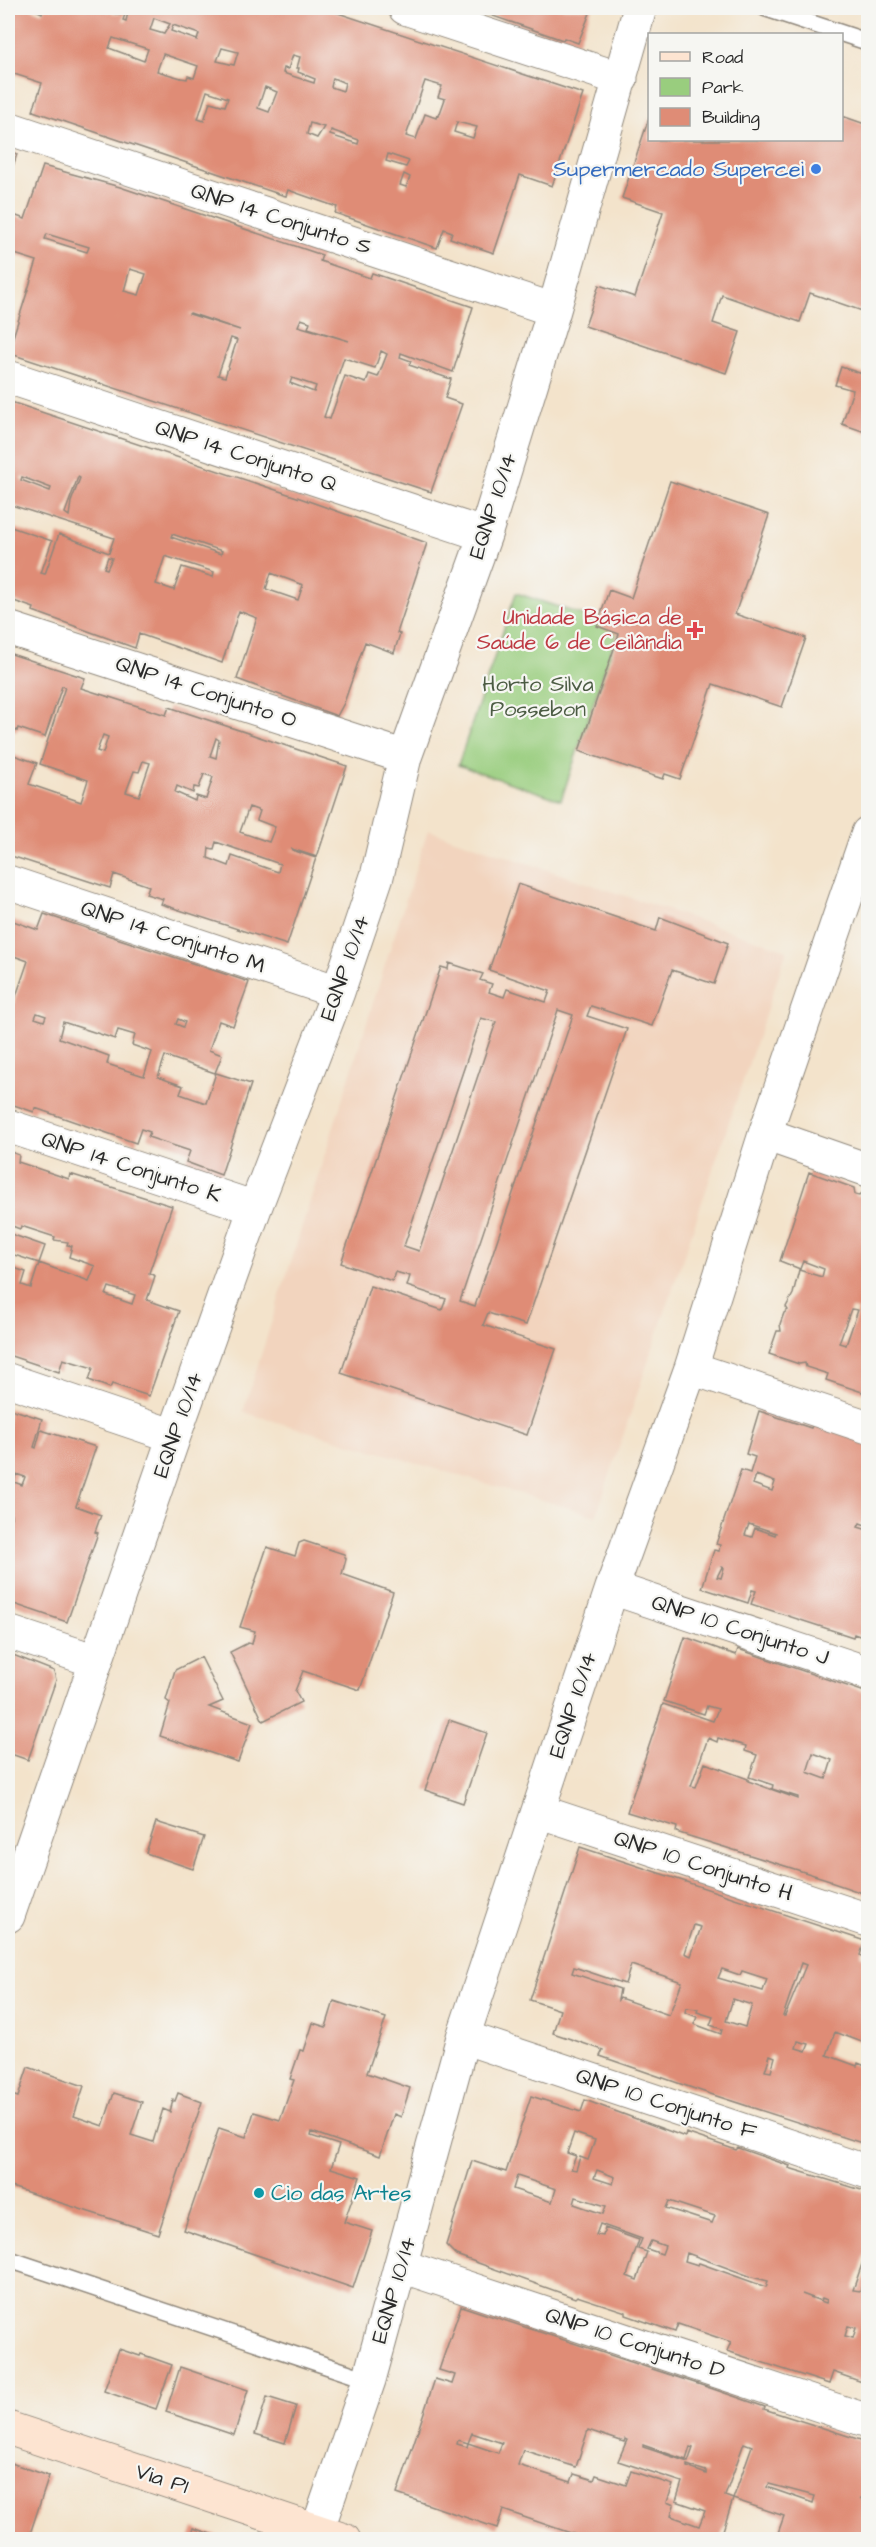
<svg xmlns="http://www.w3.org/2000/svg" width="876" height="2547" viewBox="0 0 876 2547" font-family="'Architects Daughter',sans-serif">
<rect width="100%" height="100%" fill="#f6f6f2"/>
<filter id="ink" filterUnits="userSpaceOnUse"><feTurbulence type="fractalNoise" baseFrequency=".0167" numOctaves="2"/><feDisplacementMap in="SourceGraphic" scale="12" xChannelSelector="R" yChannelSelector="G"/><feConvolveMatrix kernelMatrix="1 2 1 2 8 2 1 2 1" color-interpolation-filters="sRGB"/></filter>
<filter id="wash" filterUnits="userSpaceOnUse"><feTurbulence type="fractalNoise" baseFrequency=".008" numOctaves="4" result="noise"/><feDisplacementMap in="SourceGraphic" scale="24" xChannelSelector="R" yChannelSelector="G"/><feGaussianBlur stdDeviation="1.35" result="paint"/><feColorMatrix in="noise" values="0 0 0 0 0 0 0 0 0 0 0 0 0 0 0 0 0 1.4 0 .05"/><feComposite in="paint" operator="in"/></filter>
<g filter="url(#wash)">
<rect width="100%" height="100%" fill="#f3e3cb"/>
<path fill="#f2d4be" d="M428,830L787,950L596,1516L243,1412Z"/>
<path fill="#99cd7e" stroke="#627c54" stroke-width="1.5" d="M516,593L619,627L561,800L458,765Z"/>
<g id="blocks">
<path fill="#df8c76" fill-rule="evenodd" d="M10,8H31L42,13L44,8H101L109,12L110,9L113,10L112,13L116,14H120L121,10L126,12L123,20L126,21L129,8H323L583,94L552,186L520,175L494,253L450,238L452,232L444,229L437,248L335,213L337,207L288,190L286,196L282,195L33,111L42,83L8,72V9ZM154,18L170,24L164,34L150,30ZM173,25L199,34L197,40L171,31ZM113,38L148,49L144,61L109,48ZM222,48L238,52L234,65L217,61ZM163,54L198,66L194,78L188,76L187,79L181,78L157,71ZM293,55L300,57L297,68H299L298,72L315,79L314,83L283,73L284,68L288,69ZM333,78L345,83L343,91L331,87ZM425,81L442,86L438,97L445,99L439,116L437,115L436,118L425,114L416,139L406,136ZM265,87L277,92L269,112L258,108ZM207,91L228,98L225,106L210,102L204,121L198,119ZM457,122L477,127L473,138L454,132ZM310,123L324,127L317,138L307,134ZM331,130L359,140L358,144L330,135ZM388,154L409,161L406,167L386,161ZM404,174L410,177L406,187L400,185Z
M470,8H592L578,43L564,38L563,40Z
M842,116L868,125V199L862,218L868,220V313L810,293L800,322L722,295L713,323L740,332L726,373L585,326L599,285L635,297L663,212L622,198L649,118L650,140H842Z
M8,151L17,154L8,182Z
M43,166L120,187L322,255L320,261L370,278L372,273L473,307L453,372L401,353L400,357L411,361L409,365L451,379L445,398L462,404L431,492L8,353L37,261L8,252V213L25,219ZM47,234L89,247L87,252L45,239ZM130,269L146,274L139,295L124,291ZM190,313L240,330L189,314ZM301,319L310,322L308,328L349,341L298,326ZM231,338L237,340L225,377L218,375ZM381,351L387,354L378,377L369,374L366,383L345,376L330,419L324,417L344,358L375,368ZM292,378L316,386L314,392L290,383Z
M841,367L866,375L868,369V433L842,424L853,390L835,385Z
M8,401L297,497L427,543L397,633L400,634L394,653L365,642L344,703L337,716L237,679L257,618L239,611L222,663L139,634L135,648L33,611L34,608L8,599V526L52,541L41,573L45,574L59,534L109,553L114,538L8,504ZM22,477L51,488L50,491L21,480ZM78,477L80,478L71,502L69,516L65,513ZM172,534L222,551L221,554L171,537ZM165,556L214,572L213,577L182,567L174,590L156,584ZM108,557L112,558L107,569L104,568ZM271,573L303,585L298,600L266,589Z
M670,481L769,515L735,614L806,638L782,707L713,684L680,779L665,774L663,779L579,751L619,634L597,626L609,590L631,598Z
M8,653L85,678L81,688L166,715L169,707L347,766L317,857L292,849V850L316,858L287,945L161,904L163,899L146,894L149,886L114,874L110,888L8,855V768L10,762L8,761V753L37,763L29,784L81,802L88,780L40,764L65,687L62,686L45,737L18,728L17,731L8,729ZM103,735L108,737L103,753L97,751ZM216,738L219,740L216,758L210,756ZM143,761L150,763L139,796L126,792L134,771L139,772ZM204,774L213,777L206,799L196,796L195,801L175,792L177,786L193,793L194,787L199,788ZM249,807L260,811L257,820L275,827L269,842L240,832ZM216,842L280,864L278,872L232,856L229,866L208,858L209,848L214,849Z
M518,884L656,931L660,917L728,943L714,984L672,970L652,1026L591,1006L587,1016L627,1029L526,1325L488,1313L483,1325L556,1349L527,1435L341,1373L370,1286L442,1310L446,1299L407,1286L410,1276L395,1272L392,1281L341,1263L441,967L448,969L449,963L483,974L480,980L492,984L489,992L504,997L507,989L546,1002L550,991L489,970ZM558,1010L573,1015L475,1306L460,1301ZM481,1018L496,1022L419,1251L404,1246Z
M44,914L249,982L233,1026L219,1021L209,1050L222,1055L215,1073L165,1056L158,1077L183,1086L180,1094L206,1103L216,1073L251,1084L221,1175L186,1162L190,1151L148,1137L150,1132L141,1129L136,1143L35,1108L34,1112L8,1103V1003L13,1005L28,961L11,955L8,965V919L38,930ZM37,1013L46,1016L44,1021L35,1018ZM178,1019L185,1022L183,1027L176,1024ZM63,1022L115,1039L118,1030L135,1035L132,1045L152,1052L144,1076L107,1064L109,1056L59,1038Z
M8,1151L19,1155L18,1162L69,1179L70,1174L172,1206L149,1273L155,1276L147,1300L179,1311L149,1396L112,1384L110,1388L89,1380L93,1368L63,1359L59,1372L8,1355V1266L26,1272L22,1285L31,1288L39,1263L89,1281L95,1266L69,1257L72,1246L67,1245L68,1242L54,1240L55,1237L21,1226L20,1229L12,1226L10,1229L8,1228ZM109,1287L135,1295L132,1304L106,1295Z
M809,1172L854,1188L855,1195L859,1196L864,1191L868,1193V1394L826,1380L828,1374L806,1367L805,1363L799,1364L769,1354L777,1331H781L780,1324L784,1313L788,1310L786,1307L793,1294L799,1270L822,1277L824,1269L803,1261L800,1269L780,1261ZM851,1309L858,1310L846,1345L839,1343Z
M8,1233L45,1246L39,1263L8,1253Z
M8,1408L42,1419L34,1447L36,1448L41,1430L96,1447L76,1506L101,1515L95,1532L98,1533L67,1622L8,1602V1525L12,1515L8,1513ZM16,1474L25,1477L22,1485L14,1482Z
M759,1411L811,1428L813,1423L868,1442V1526L860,1523L858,1527L868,1530V1639L854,1634L853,1637L751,1604L756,1591L752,1590L748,1603L702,1588L714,1550L719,1551L720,1545L716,1544L741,1470L750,1473L755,1457L746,1454ZM756,1475L775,1482L772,1491L753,1484ZM749,1524L776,1533L775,1535L755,1528L752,1537L745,1535ZM722,1567L724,1568L721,1578L717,1577Z
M304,1541L344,1554L346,1559L342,1574L393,1592L360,1690L303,1671L295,1691L301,1702L263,1721L230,1652L248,1643L252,1644L255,1631L240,1627L267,1547L295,1556L299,1543Z
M685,1637L736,1655L738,1649L868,1693V1895L830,1882V1880L676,1832L677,1827L627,1812L663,1704L713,1721L718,1709L707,1706L704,1714L664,1701ZM708,1738L717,1742L718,1738L746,1746L745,1751L757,1755L749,1777L773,1785L772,1789L798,1797V1799L748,1781V1779L705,1763L696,1787L691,1786ZM813,1753L832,1760L826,1779L807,1772Z
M8,1653L54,1671L56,1680L28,1760L8,1753Z
M201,1657L223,1701L209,1707L252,1723L238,1762L160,1736L170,1703L166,1700L175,1670Z
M449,1720L487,1733L463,1803L425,1790Z
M156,1822L204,1837L193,1869L146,1853Z
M580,1847L865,1941L860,1955L868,1958V2026L862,2042L835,2032L827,2055L857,2066L858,2063L868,2067V2145L701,2091L600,2056L603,2050L553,2033L560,2010L530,2000ZM694,1925L701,1927L691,1956L685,1953ZM801,1963L806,1965L785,2016H783ZM631,1965L682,1982L669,2015L620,1998L618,2000L620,1989L572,1973L574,1967L625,1984ZM722,1969L740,1975L742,1971L767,1979L763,1991L718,1978ZM733,1999L752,2005L745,2027L726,2021ZM686,2008L698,2009L697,2012L713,2017L710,2025L722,2029L721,2034L694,2024L697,2017L685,2012ZM798,2041L809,2044L806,2051L796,2048ZM770,2055L775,2057L771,2072L765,2071Z
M334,2001L386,2018L367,2073L410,2088L401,2117L394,2114L380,2156L312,2132L311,2136L339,2145L331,2168L360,2177L344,2222L372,2231L353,2288L184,2230L219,2128L246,2137L254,2112L280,2120L294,2080L290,2079L300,2050L304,2051L313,2023L326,2027Z
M28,2067L84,2086L74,2116L103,2126L114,2093L142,2102L131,2135L153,2142L163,2109L170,2112L173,2100L175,2101L178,2093L202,2102L158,2234L8,2186V2094L18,2097Z
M531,2096L581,2112L585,2100L685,2137L686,2133L736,2150L738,2148L790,2166L789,2168L868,2192V2247L853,2290L860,2291L868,2268V2384L833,2372L829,2384L727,2351L731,2342L678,2324L675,2332L626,2315V2312L577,2296L575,2298L456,2255L446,2245L472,2161L506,2172ZM574,2133L595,2140L588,2160L580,2157L576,2170L571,2169L576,2156L567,2153ZM597,2170L615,2177L613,2184L594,2178ZM517,2176L556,2189L552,2202L513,2189ZM576,2197L606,2206L603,2214L574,2204ZM669,2201L715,2216L712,2223L666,2208ZM600,2224L642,2239L638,2249L647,2252L637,2280L627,2276L639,2240L605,2228L603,2236L596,2235ZM651,2241L665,2246L662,2254L647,2249ZM687,2253L752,2277L768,2281L766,2287L699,2263L698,2265L685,2261ZM802,2294L821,2301L822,2298L827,2300L826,2303ZM848,2326L856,2328L853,2338L845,2336Z
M461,2306L713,2389L765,2407L764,2409L867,2442L868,2499V2501L860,2499L868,2503V2540H796L778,2533L784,2516L733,2499L720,2540H591L503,2510L497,2528L397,2494L435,2379L452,2384L455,2375L439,2370ZM588,2430L624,2442L625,2439L627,2440L618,2461L682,2482L676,2501L705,2511L699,2526L671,2516L674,2505L667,2502L673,2485L631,2471L626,2485L596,2475L594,2480L574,2474L571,2482L518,2465L523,2450L576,2467ZM472,2433L502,2443L498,2453L468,2443L467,2447L457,2444L458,2440L468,2443ZM744,2443L752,2446L733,2499L725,2496ZM643,2445L686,2460L690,2447L693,2448L688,2462L643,2447ZM687,2465L706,2471V2474L687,2467ZM769,2484L815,2496L813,2503L767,2487Z
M119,2349L140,2356L141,2354L172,2365L156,2409L104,2391Z
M180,2367L248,2390L234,2435L166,2412Z
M267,2397L296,2406L285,2443L255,2434Z
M8,2462L49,2476L28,2540H8Z
M193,2528L226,2539V2540H189Z"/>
</g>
</g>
<g filter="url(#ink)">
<use href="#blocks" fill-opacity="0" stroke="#8f877b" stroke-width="1.5"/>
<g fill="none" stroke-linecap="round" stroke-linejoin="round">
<defs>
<path id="lane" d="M765,8L868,42
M8,2259L369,2380"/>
<path id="street" d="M405,8L621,79
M8,128L554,310
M8,377L485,535
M8,628L405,757
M8,882L338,992
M8,1126L255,1208
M765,1134L868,1170
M691,1368L868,1427
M8,1380L174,1436
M612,1588L868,1673
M8,1632L96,1661
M538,1811L868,1920
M8,1916L174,1436L255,1208L338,992L377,876L405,757L485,535L554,310L640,8
M463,2037L868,2172
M401,2266L868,2421
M317,2531L369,2380L463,2037L612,1588L691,1368L765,1134L868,833"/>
<path id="secondary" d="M8,2428L344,2540"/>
</defs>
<use href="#lane" stroke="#8f877b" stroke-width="19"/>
<use href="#street" stroke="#8f877b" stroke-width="35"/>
<use href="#secondary" stroke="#8f877b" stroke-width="35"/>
<use href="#lane" stroke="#fff" stroke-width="16"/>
<use href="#street" stroke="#fff" stroke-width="33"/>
<use href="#secondary" stroke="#fde4d1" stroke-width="33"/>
</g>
</g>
<circle fill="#3f7fe0" stroke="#f6f6f2" stroke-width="2" cx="816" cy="169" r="6"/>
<path fill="#e0444e" stroke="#f6f6f2" stroke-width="2" d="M692 621h6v6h6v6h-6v6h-6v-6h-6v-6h6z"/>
<circle fill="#0f9aa8" stroke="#f6f6f2" stroke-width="2" cx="259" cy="2193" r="6"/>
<g text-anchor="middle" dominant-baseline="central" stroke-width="4.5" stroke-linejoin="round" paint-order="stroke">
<g font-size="22" fill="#366cbe" stroke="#f6f6f2" text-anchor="end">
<text x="804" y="169">Supermercado Supercei</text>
</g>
<g font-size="22" fill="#2b2b2b" stroke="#f6f6f2">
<text transform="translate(281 219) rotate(18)">QNP 14 Conjunto S</text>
<text transform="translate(246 456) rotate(18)">QNP 14 Conjunto Q</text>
<text transform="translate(493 506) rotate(-72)">EQNP 10/14</text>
<text transform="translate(206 692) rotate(18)">QNP 14 Conjunto O</text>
<text transform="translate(173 937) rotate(18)">QNP 14 Conjunto M</text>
<text transform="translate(345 968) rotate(-71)">EQNP 10/14</text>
<text transform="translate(131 1167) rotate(18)">QNP 14 Conjunto K</text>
<text transform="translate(178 1425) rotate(-71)">EQNP 10/14</text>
<text transform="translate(740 1630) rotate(18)">QNP 10 Conjunto J</text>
<text transform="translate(573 1705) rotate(-72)">EQNP 10/14</text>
<text transform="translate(703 1866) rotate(18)">QNP 10 Conjunto H</text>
<text transform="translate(666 2104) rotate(18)">QNP 10 Conjunto F</text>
<text transform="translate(394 2290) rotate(-74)">EQNP 10/14</text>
<text transform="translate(635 2343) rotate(18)">QNP 10 Conjunto D</text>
<text transform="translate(162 2479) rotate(18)">Via P1</text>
</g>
<g font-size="22" fill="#be3a42" stroke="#f6f6f2" text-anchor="end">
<text x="682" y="617">Unidade Básica de<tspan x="682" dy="25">Saúde 6 de Ceilândia</tspan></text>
</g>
<g font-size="22" fill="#4c5c44" stroke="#f6f6f2">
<text x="538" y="684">Horto Silva<tspan x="538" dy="25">Possebon</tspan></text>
</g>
<g font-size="22" fill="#0d838f" stroke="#f6f6f2" text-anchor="start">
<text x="271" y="2193">Cio das Artes</text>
</g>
</g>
<rect width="876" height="2547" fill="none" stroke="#f6f6f2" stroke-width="30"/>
<rect x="648" y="33" width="195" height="108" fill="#f6f6f2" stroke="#a5a5a2" stroke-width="1.5"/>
<rect x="660" y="52" width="30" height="9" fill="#fde4d1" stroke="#a5a5a2" stroke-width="1.5"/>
<text x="702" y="63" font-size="18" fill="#2b2b2b">Road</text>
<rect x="660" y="78" width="30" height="18" fill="#99cd7e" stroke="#a5a5a2" stroke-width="1.5"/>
<text x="702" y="93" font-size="18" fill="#2b2b2b">Park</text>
<rect x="660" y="108" width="30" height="18" fill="#df8c76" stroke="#a5a5a2" stroke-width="1.5"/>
<text x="702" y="123" font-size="18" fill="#2b2b2b">Building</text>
</svg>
